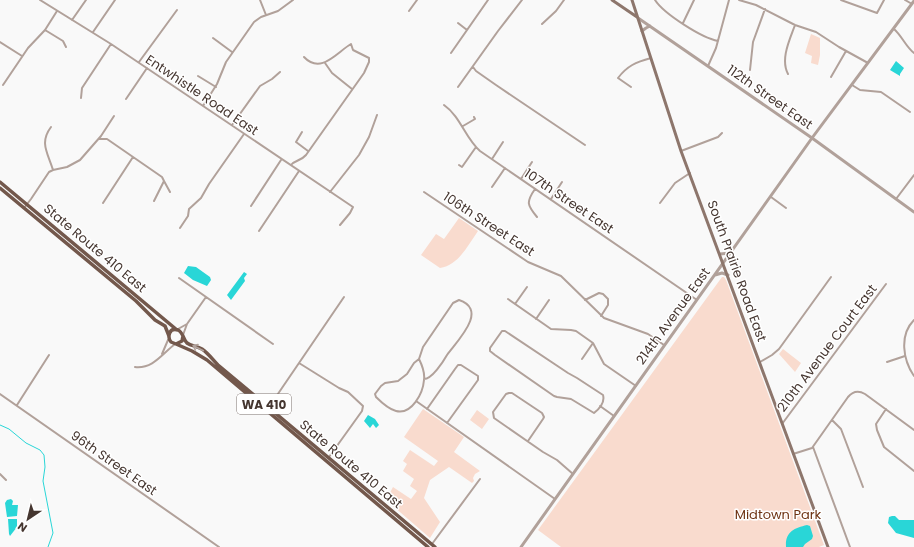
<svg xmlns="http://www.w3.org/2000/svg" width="914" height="547" viewBox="0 0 914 547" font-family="Poppins,sans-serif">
<rect width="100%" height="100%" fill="#f9f9f9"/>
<path fill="#f9dbce" d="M811,34L820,38V55L818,65L811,63L812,56L805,53Z
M459,218L478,231C468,245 459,265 440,268L421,255L436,234L444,239Z
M722,277H724L726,280L824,545L819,547H561L538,530Z
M783,349L801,363L795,372L779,354Z
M423,409L464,437L454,452L480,471L475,474L473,478L474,481L472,483L449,467L430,480L424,498L440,522L430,538L386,500L393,487L411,499L417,491L410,486L414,479L403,471L407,464L403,461L410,450L434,466L438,461L404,437Z
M477,410L489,419L482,429L470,420Z"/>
<path fill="#29d6d7" d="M896,61L904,68L900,74V76L890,70Z
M188,266L196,267L210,277L211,280L207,286L193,280L184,273Z
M244,272L247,274L244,278L245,281L231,300L227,295Z
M368,415L375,419L379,425L376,428L373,424L370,428L364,421Z
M11,499L13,501L12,505H18L17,516L7,517L5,503L7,500Z
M892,516H895L899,520H914V538L896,533L888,523L889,517Z
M8,519H17V527L10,536L9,534Z
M807,525L810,526L813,536L812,539L805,544L803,547H786C785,532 794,528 807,525Z"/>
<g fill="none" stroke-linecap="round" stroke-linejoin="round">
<path stroke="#29d6d7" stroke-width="1" d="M0,425L9,429L26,443L40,450L44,455L45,467L43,481L53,533L48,547"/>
<path stroke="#b1a19a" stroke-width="2" d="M40,0L111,44L353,207L350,213L340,225
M260,0L266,15
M655,0C664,14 702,38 718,41
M739,0L756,5L795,25L816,32L839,47L868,63
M841,0L877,13L884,0
M905,0L912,4
M409,11L417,0
M72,20L86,0
M458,23L467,30
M683,23L694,0
M542,24L556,11L564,0
M894,29C902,36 906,47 914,53
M45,30L63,41L66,47
M93,32L115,0
M213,38L232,52
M0,42L22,56
M451,53L488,0
M139,62L177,10
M325,63L332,73L352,89
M708,66L716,48L729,0
M473,67L476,71L496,85L585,145
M750,70L753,42L765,9
M788,74C780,59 790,39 795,25
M198,76L216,87
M831,77L846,51
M3,85L28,48L45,30L57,11
M852,85L860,90L881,92L910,112
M458,87L498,31L522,0
M631,87L618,78C627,66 636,62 651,58
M81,98L82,88L111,44
M126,99L147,68
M444,105C461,117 465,138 480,151L697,300
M203,106L217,84L226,62L254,22L261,17L278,11L293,0
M232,125L260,86L272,79L280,72
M463,126L475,119L474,117
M51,127C39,143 48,153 53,170
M302,132L296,142L308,151
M99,139H107L162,177L164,181L154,201
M681,151L718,137L722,133
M492,159L503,142
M291,165C295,160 301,161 306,155L364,73L369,62V58L353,50L351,44C337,52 321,75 304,57
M459,165L462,167L476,147
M521,179L532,162
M164,181L170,192
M492,187L505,168
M535,189C526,202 527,205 537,217
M330,192L359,155L369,137L377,115
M424,192L528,262L561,276L604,318L648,334L664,345
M771,197L786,208
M551,199L562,182
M896,199L914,175
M103,203L133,157
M660,203L675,183L690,173
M251,206L281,160
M24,208L31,199L49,172L53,170L67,167L80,160L101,136L114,116
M180,228L188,216L189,209L201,198L209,184L244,134
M259,231L299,171
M179,278L273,344
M508,299L551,329L571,330L576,331L593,343L604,364L636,386
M585,300L599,293L603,294L608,299V305L601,316
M515,304L527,287
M536,319L549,300
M914,320C899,335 903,360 914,376
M187,324L206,297
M178,329L187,324L183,335
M502,331H505L568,373L577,378L603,395C605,402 599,409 594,413L571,399L557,397L554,396L495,355L490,351V348Z
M162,354L168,340
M419,359C422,365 425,373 424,380C423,393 412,415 396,411C388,409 381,402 376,397L375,394L381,386L385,383L398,381L407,374L414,363L419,359L423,347L453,303L459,300C489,310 457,341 447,355C443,362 432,379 424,379
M582,359L593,343
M760,362L772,355L779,349L831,277
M887,362L905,356
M299,363L339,388L348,392L363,406L362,411L329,457
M135,367C153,369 162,354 175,344
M0,394L219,547
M416,401L555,499
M17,405L49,355
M600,406L614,416
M269,407L344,297
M427,409L455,369L458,365H461L478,376V380L447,423
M886,409L876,424L877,430L884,447L914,471
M832,420L841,429L863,487
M782,424L886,284
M528,441L543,419L544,417L542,413L512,393H509L506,394L493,412L494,418L543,452L557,460L573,474
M813,447L850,547
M793,454L812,448L848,397C853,391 858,390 865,394L914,430
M0,474L6,480
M432,544L480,479"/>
<path stroke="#b1a19a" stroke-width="3" d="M638,18L812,138L914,212
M642,31L646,28L650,26
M720,254L730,253
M715,275L722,273L728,275
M521,547L812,138L914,1"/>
<path stroke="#8d766c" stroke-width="3" d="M612,0L637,17
M632,0L681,151L828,547"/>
<path stroke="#73584c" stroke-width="3.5" d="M0,182L177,330
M0,188L136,301L155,320L165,326L169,336
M183,336L182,341L176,344L171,342C167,337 169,327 178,330C183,332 183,339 187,343C191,346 197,346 202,349C208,353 213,360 218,365L435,547
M176,344L192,351L207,360L428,547"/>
</g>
<defs><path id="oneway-shaft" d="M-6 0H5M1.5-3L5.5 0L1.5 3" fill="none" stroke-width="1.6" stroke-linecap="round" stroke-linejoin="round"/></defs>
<use stroke="#b2a39d" href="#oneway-shaft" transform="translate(198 348) rotate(-153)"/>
<g text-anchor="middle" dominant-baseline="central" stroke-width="3" stroke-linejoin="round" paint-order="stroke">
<rect fill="#fff" stroke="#7d726e" stroke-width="1" x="237" y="394" width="54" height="20" rx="3"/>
<g font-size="12" font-weight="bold" fill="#453630">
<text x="264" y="404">WA 410</text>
</g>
<g font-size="13" fill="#453630" stroke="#fff">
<text transform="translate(202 95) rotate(34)">Entwhistle Road East</text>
<text transform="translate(770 97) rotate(35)">112th Street East</text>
<text transform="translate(569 201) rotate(34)">107th Street East</text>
<text transform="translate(489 224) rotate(33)">106th Street East</text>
<text transform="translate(95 248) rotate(40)">State Route 410 East</text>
<text transform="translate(737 271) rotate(70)">South Prairie Road East</text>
<text transform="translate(673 316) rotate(-54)">214th Avenue East</text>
<text transform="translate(827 348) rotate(-53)">210th Avenue Court East</text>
<text transform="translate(114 463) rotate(35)">96th Street East</text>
<text transform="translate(351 464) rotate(40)">State Route 410 East</text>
</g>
<g font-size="13" fill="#6e3212" stroke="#fff">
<text x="778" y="514">Midtown Park</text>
</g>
</g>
<g transform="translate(28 519) rotate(215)" stroke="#ffffff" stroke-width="3" paint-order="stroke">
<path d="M0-3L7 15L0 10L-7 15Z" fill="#453630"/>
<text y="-6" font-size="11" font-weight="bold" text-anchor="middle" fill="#453630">N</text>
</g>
</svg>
